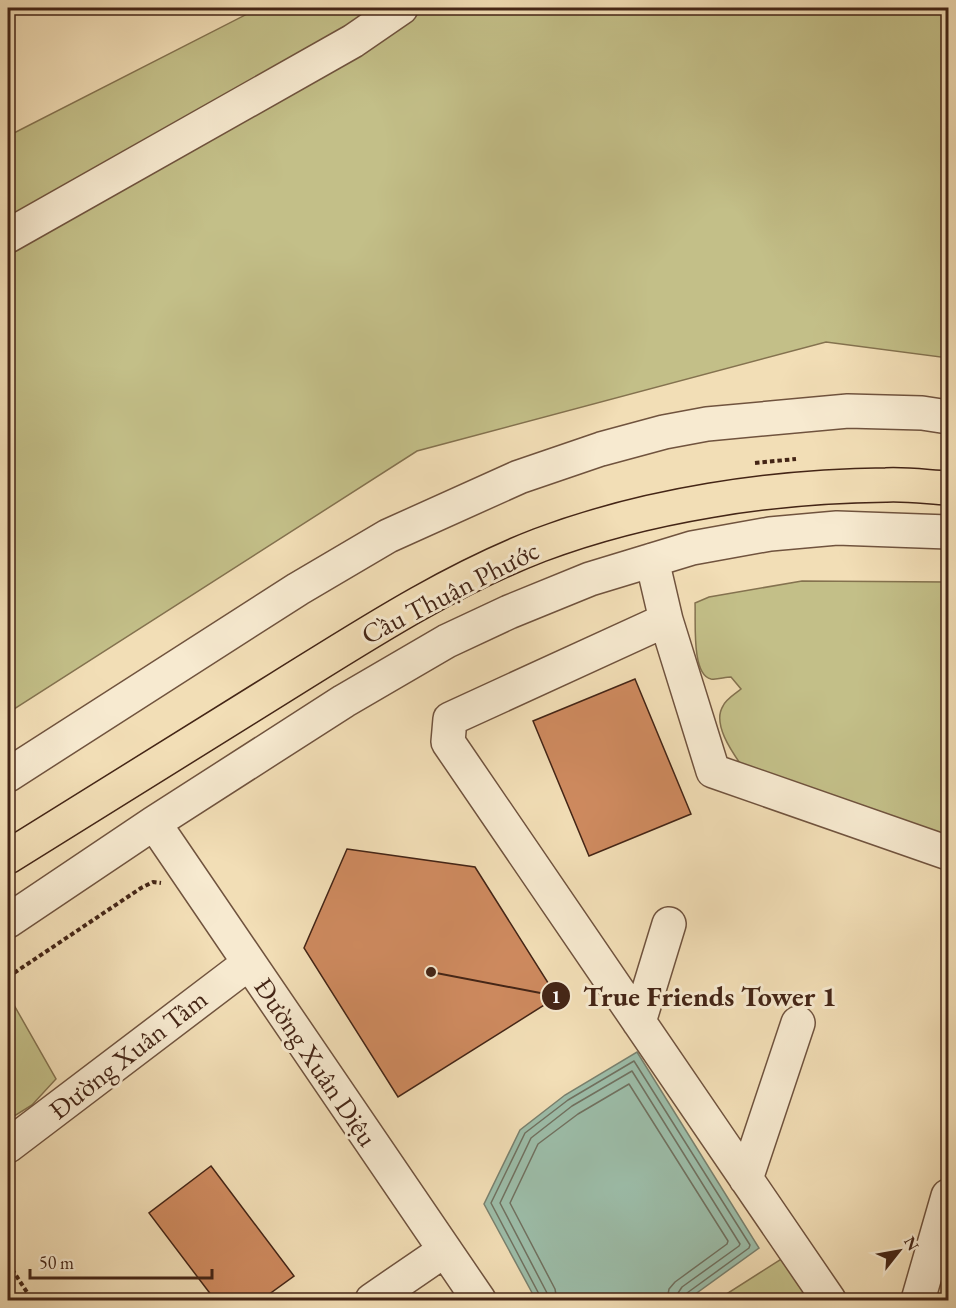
<svg xmlns="http://www.w3.org/2000/svg" width="956" height="1308" viewBox="0 0 956 1308" font-family="'EB Garamond',serif">
<rect width="100%" height="100%" fill="#f2deb6"/>
<filter id="stains"><feTurbulence type="fractalNoise" baseFrequency=".00333" numOctaves="4"/><feColorMatrix values="0 0 0 0 .2 0 0 0 0 .09 0 0 0 0 .02 0 0 0 .5 -.17"/></filter>
<radialGradient id="worn" r=".72"><stop offset=".6" stop-color="#630" stop-opacity="0"/><stop offset="1" stop-color="#630" stop-opacity=".3"/></radialGradient>
<path fill="#c3bf88" stroke="#84724f" stroke-width="1.5" d="M259,8H948V358L826,342L417,451L8,713V136Z
M802,581L948,582V835L746,772C735,756 711,725 723,706C726,699 735,694 741,689L731,677C725,677 717,680 711,679C691,675 696,619 695,603L709,597Z
M10,998L56,1079L32,1105L8,1120V1000Z
M786,1256L814,1300H717Z"/>
<path fill="#9cbda9" stroke="#79806e" stroke-width="1.5" d="M637,1052L759,1248L687,1300H536L484,1204L520,1130L565,1095Z"/>
<g fill="none" stroke-linecap="round" stroke-linejoin="round">
<path stroke="#707160" stroke-width="1.5" d="M540,1300V1296L491,1203L525,1133L568,1100L634,1061L750,1245L749,1248L687,1293L684,1300
M548,1300L547,1293L500,1203L531,1138L572,1106L632,1071L740,1244L739,1246L682,1287L678,1293L677,1300
M557,1300L555,1289L510,1203L538,1144L578,1114L629,1084L728,1241L727,1244L675,1282L669,1289L667,1300"/>
</g>
<path fill="#ce8a5f" stroke="#442516" stroke-width="1.5" d="M635,679L691,814L589,856L533,721Z
M347,849L475,867L557,997L398,1097L304,948Z
M211,1166L294,1276L261,1300H215L149,1213Z"/>
<g fill="none" stroke-linecap="round" stroke-linejoin="round">
<defs>
<path id="minor" d="M8,236L353,41L401,8
M652,560L666,620L713,771L948,853
M666,620L450,719L448,742L829,1300
M8,775L298,589L388,536L519,477L601,449L664,432L707,424L848,411L922,413L948,417
M154,823L479,1300
M8,921L154,823L344,701L447,641L509,612L590,579L692,548L770,534L837,528L948,532
M639,1022L669,924
M8,1146L249,963
M746,1179L798,1023
M372,1300L445,1250
M918,1300L948,1196"/>
<path id="major" d="M8,857C99,801 190,744 281,687C363,636 449,580 540,545C646,505 773,486 886,485C907,484 928,487 948,488"/>
</defs>
<use href="#minor" stroke="#70533e" stroke-width="36"/>
<use href="#major" stroke="#442516" stroke-width="36"/>
<path stroke="#442516" stroke-width="4" stroke-dasharray="4.5 3" stroke-linecap="butt" d="M755,463L796,459
M8,977L141,888L153,882L161,883
M8,1263L32,1300"/>
<use href="#minor" stroke="#f7ead0" stroke-width="33"/>
<use href="#major" stroke="#f2deb6" stroke-width="33"/>
</g>
<g text-anchor="middle" dominant-baseline="central" stroke-width="6" stroke-linejoin="round" paint-order="stroke">
<g font-size="27" fill="#442516" stroke="#f7ead0">
<text transform="translate(450 592) rotate(-27)">Cầu Thuận Phước</text>
<text transform="translate(128 1054) rotate(-38)">Đường Xuân Tâm</text>
<text transform="translate(316 1062) rotate(56)">Đường Xuân Diệu</text>
</g>
</g>
<path fill="none" stroke="#442516" stroke-width="2" d="M431 972L556 996"/>
<g fill="#442516" stroke="#f7ead0" stroke-width="2">
<circle cx="431" cy="972" r="6"/>
<circle cx="556" cy="996" r="15"/>
</g>
<g font-size="18" text-anchor="middle" font-weight="bold" fill="#fff">
<text x="556" y="1003">1</text>
</g>
<g font-size="28" text-anchor="middle" font-weight="bold" fill="#442516" stroke="#f7ead0" stroke-width="6" stroke-linejoin="round" paint-order="stroke">
<text x="710" y="1006">True Friends Tower 1</text>
</g>
<rect width="956" height="1308" fill="none" stroke="#f2deb6" stroke-width="30"/>
<rect x="9" y="9" width="938" height="1290" fill="none" stroke="#442516" stroke-width="3"/>
<rect x="15" y="15" width="926" height="1278" fill="none" stroke="#442516" stroke-width="1.5"/>
<g transform="translate(899 1251) rotate(59)" stroke="#f7ead0" stroke-width="4.5" paint-order="stroke">
<path d="M0-4.5L10 22L0 15L-10 22Z" fill="#442516"/>
<text y="-9" font-size="16" font-weight="bold" text-anchor="middle" fill="#442516">N</text>
</g>
<path d="M30 1269v9h182v-9" fill="none" stroke="#442516" stroke-width="3"/>
<text x="39" y="1269" font-size="18" fill="#442516" stroke="#f7ead0" stroke-width="4.5" paint-order="stroke">50 m</text>
<rect width="100%" height="100%" filter="url(#stains)"/>
<rect width="100%" height="100%" fill="url(#worn)"/>
</svg>
